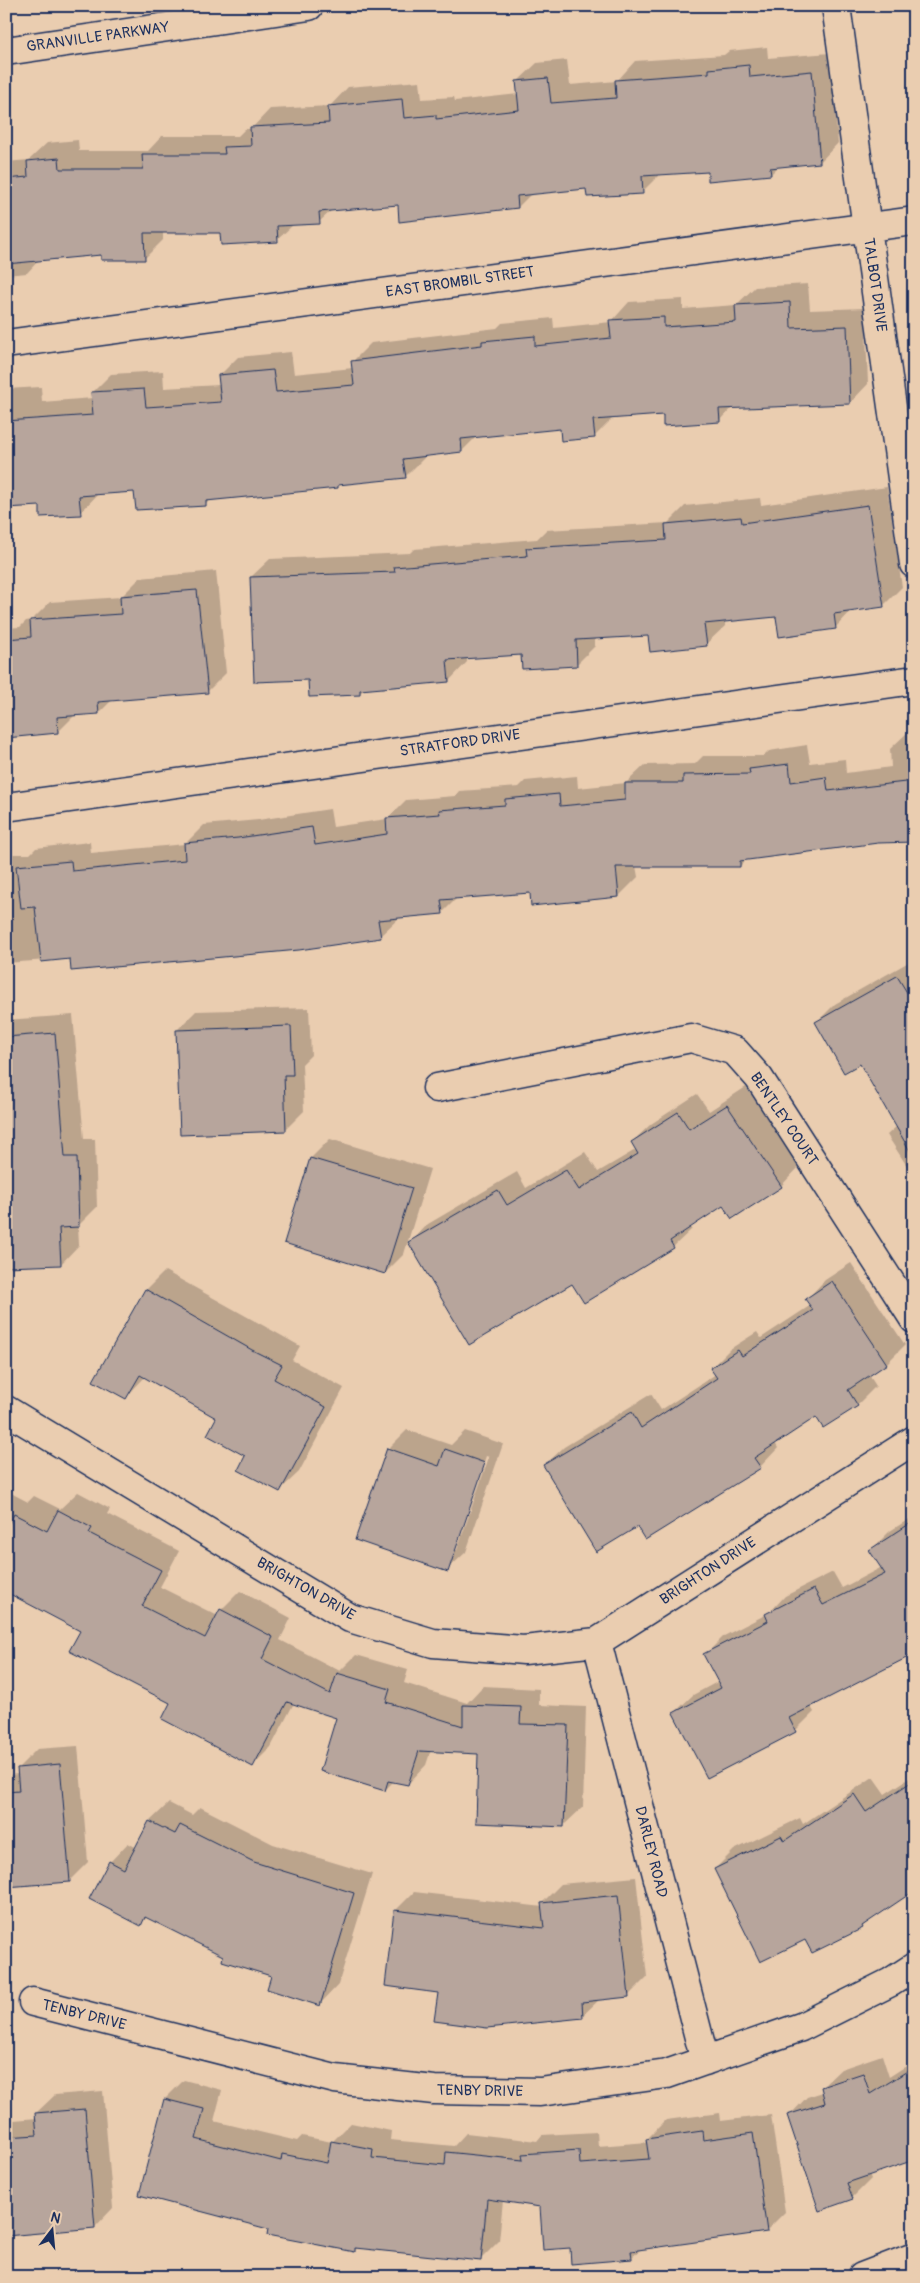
<svg xmlns="http://www.w3.org/2000/svg" width="920" height="2283" viewBox="0 0 920 2283" font-family="Pangolin,sans-serif">
<rect width="100%" height="100%" fill="#eacdb0"/>
<filter id="ink" filterUnits="userSpaceOnUse"><feTurbulence type="fractalNoise" baseFrequency=".02" numOctaves="2"/><feDisplacementMap in="SourceGraphic" scale="10" xChannelSelector="R" yChannelSelector="G"/><feConvolveMatrix kernelMatrix="1 2 1 2 8 2 1 2 1" color-interpolation-filters="sRGB"/></filter>
<g filter="url(#ink)">
<path fill="#0003" fill-rule="evenodd" d="M767,47L768,58L830,53L838,143L820,162L779,166L771,174L709,171L661,173L642,192L588,187L532,193L518,207L399,203L332,210L319,222L294,224L277,240L221,232H163V240L144,259L102,254L40,259L27,273L6,275V162L29,160L47,143L78,140L79,151H148L162,136H238L245,129H251L270,109L330,106L348,87L420,81L422,99L454,97L455,101L519,94L518,81L537,63L567,60L570,85L617,81L635,61L724,55L729,51Z
M808,284L810,310L865,308L868,384L850,403L733,407L720,421L664,414L613,418L594,437L561,428L477,436L462,451L424,455V458L405,477L341,483L338,487L211,499L205,505L136,491L99,493L80,513L41,505L6,507V389L41,387L42,402L93,398L92,393L111,374L163,371L164,388L220,385L219,376L238,357L291,352L294,374L353,368L352,362L371,343L497,328L502,323L553,318L554,328L611,322L629,302L683,299V309L736,305L755,287Z
M887,487L902,587L883,606L852,610L835,628L777,615L725,621V626L706,644L649,635L595,638V646L576,665L523,653L467,657V662L449,681L365,688L360,693L309,679L251,577L270,559L410,553L414,549L537,539L546,530L668,523L685,506L760,498L761,505Z
M216,571L226,673L207,692L112,700L99,713L75,715L58,732L6,736V628L20,627L26,621L32,620L50,602L121,597L140,578Z
M914,730V840L878,842L747,859L740,866H636L638,877L619,896L531,892L458,897L442,913L399,918L380,936L6,963V854H30L36,848L90,842L91,853L185,844L204,825L258,820L330,809L333,827L387,819L406,800L455,796L459,791L519,787L525,781L577,776L578,788L626,783L645,765L695,764L703,756H764L769,751L807,745L810,763L845,759L846,773L891,767L890,749L909,731Z
M914,959V1177L887,1135L897,1126L860,1063L816,1023L835,1004Z
M309,1008L311,1055L302,1064L304,1111L285,1130L177,1030L196,1011Z
M73,1015L84,1139H95L97,1207L78,1226L79,1245L61,1264L6,1266V1020Z
M746,1087L799,1167L781,1186L723,1205L690,1226L692,1229L673,1247L573,1282L410,1243L428,1224L517,1172L526,1188L585,1152L598,1172L637,1149L632,1142L651,1124L697,1094L709,1111Z
M330,1139L430,1169L404,1254L385,1273L285,1242L311,1158Z
M851,1263L905,1345L886,1364L869,1375L876,1386L857,1405L816,1415L775,1443L778,1448L760,1467L638,1526L545,1465L564,1447L651,1394L661,1410L716,1374L711,1368L730,1349L757,1332L761,1338L811,1305L807,1299L825,1280Z
M165,1271L300,1346L292,1360L344,1388L299,1472L280,1490L247,1455L217,1418L145,1377L125,1398L95,1380L146,1290Z
M407,1430L451,1445L465,1431L503,1444L466,1552L447,1570L388,1449ZM486,1456L489,1457L457,1550H454Z
M9,1492L28,1502L34,1496L60,1509L78,1492L110,1509L107,1514L179,1551L160,1587L218,1616L221,1610L240,1591L291,1618L280,1640L340,1671L356,1655L408,1670L404,1683L467,1703L483,1686L539,1689V1705L586,1707L583,1807L564,1825L479,1753L431,1750L426,1765L408,1784L394,1781L385,1790L338,1718L294,1703L271,1747L252,1766L81,1631L6,1591V1495Z
M914,1516V1647L810,1705L814,1712L795,1731L674,1713L693,1695L719,1681L705,1655L724,1636L769,1613L785,1596L833,1572L842,1588L882,1567L871,1550L890,1531Z
M78,1746L88,1862L69,1881L6,1886V1775L19,1774L18,1768L37,1749Z
M914,1775V1890L872,1918L862,1927L806,1939L715,1869L734,1850L800,1818L803,1824L873,1777L885,1794Z
M169,1803L192,1815L200,1807L273,1844L372,1874L338,1985L320,2004L273,1975L225,1955L147,1917L141,1924L110,1862L128,1843L137,1848L150,1821Z
M636,1877L647,1977L628,1996L600,1999L582,2016L439,1992L395,1911L414,1892L543,1907L542,1903L561,1884Z
M882,2055L889,2077L914,2061V2159L869,2174L871,2179L852,2198L789,2116L807,2097L823,2092L822,2087L841,2069Z
M184,2080L222,2090L214,2121L297,2141L302,2136L332,2142L351,2123L391,2131L390,2140L454,2146L466,2133L537,2141L542,2135L597,2132L598,2146L648,2142L647,2139L666,2120L720,2113L721,2121L771,2115L785,2212L766,2231L642,2248L631,2258L571,2247L541,2206L503,2200L499,2241L480,2260L358,2247L354,2251L141,2194L165,2099Z
M103,2091L113,2208L95,2227L6,2234V2128L14,2120L37,2118L36,2113L55,2095Z"/>
<path fill="#b7a59c" stroke="#1b2f5e" d="M749,65L750,77L812,71L820,163L770,168L771,175L708,181V172L642,176L643,194L587,197L586,189L517,196L518,208L399,222L398,205L319,212L320,224L277,226L278,242L221,245L220,233H144L145,260H101V255L6,264V179L28,177L27,161L59,158L60,169H143L142,154H225L224,147L251,146L250,127L329,123L328,106L402,99L404,118L436,115V119L519,110L516,81L548,78L551,103L616,98L615,80L709,73V69Z
M790,302L791,328L847,326L850,404L719,409L720,422L663,426V415L593,420L595,438L561,441L560,429L461,439L462,452L403,459L406,478L338,485V488L206,501V506L136,510L134,492L79,496L81,515L40,517V506L6,508V421L93,415L91,392L144,389L146,407L221,402L218,375L273,370L276,392L354,385L351,361L482,345V341L535,336V346L611,338L609,320L664,317V327L736,322L735,305Z
M868,505L884,607L834,614L836,629L779,637L776,617L704,624L707,646L650,652L648,636L576,640L577,666L522,669L521,655L447,660L449,682L360,690V695L309,697L308,680L254,682L250,577L395,572L394,567L527,556L526,548L666,540L665,524L741,517L742,523Z
M197,590L208,693L98,702L99,714L57,717L58,733L6,738V698L11,697L6,639L31,637L30,620L121,614L120,596Z
M789,764L791,782L826,777L828,791L914,781V842L878,843L740,861V867H616L619,897L531,906L530,893L441,900L443,914L378,920L381,938L299,950L71,971L70,959L41,962L35,907L21,908L16,866L71,861L72,871L185,860L184,843L238,838L312,827L315,845L387,834L386,818L440,814L439,810L505,805V799L559,794L560,806L625,800V783H683V775L750,774L749,769Z
M897,976L914,1004V1158L860,1064L844,1073L815,1022Z
M291,1026L293,1075H284L286,1131L180,1135L176,1030Z
M55,1033L65,1157H77L79,1227L59,1228L61,1265L6,1267V1037Z
M727,1105L782,1187L732,1219L723,1206L670,1241L674,1248L584,1303L572,1284L469,1345L408,1242L498,1190L507,1205L566,1170L579,1190L638,1154L631,1142L678,1112L689,1129Z
M310,1158L412,1188L385,1274L284,1243Z
M832,1281L887,1364L848,1390L858,1406L823,1428L816,1417L754,1458L761,1468L645,1540L637,1527L596,1552L543,1465L632,1412L641,1428L717,1378L710,1368L738,1350L742,1356L813,1310L805,1299Z
M145,1289L252,1350L282,1365L274,1379L326,1407L280,1492L238,1470L245,1456L207,1435L216,1418L140,1375L126,1399L93,1381Z
M387,1448L439,1466L445,1449L485,1463L448,1572L355,1540Z
M58,1510L92,1528L89,1533L161,1570L142,1606L205,1638L220,1609L273,1637L262,1659L330,1694L337,1673L390,1689L386,1702L463,1726V1705L521,1707L520,1724L568,1725L564,1827L476,1823L478,1754L419,1751L408,1785L388,1781L385,1791L320,1771L336,1718L287,1702L253,1767L162,1719L170,1703L69,1651L80,1631L6,1592V1530L14,1514L47,1531Z
M914,1521V1654L789,1718L796,1732L707,1778L673,1713L721,1688L703,1654L768,1621L765,1614L814,1589L823,1605L885,1574L869,1550Z
M60,1764L70,1882L6,1887V1792L19,1791L17,1768Z
M914,1780V1891L862,1926L863,1928L812,1953L805,1940L760,1962L714,1869L781,1836L784,1841L854,1794L866,1812Z
M149,1821L175,1834L180,1825L254,1862L354,1893L320,2006L267,1989L271,1976L222,1961L223,1956L145,1917L141,1926L89,1899L109,1861L124,1869Z
M618,1895L629,1997L582,2002L583,2018L487,2028L434,2021L438,1993L385,1986L394,1910L544,1928L541,1903Z
M914,2067V2160L847,2183L853,2199L819,2211L787,2115L825,2103L821,2087L863,2073L870,2094Z
M164,2099L204,2109L196,2139L281,2161L282,2154L327,2163L331,2141L373,2149L372,2158L445,2165L446,2152L523,2160L522,2154L579,2150L580,2164L649,2159L646,2139L702,2131L703,2140L753,2133L767,2232L631,2251L632,2259L571,2264L570,2248L543,2250L540,2207L487,2199L481,2261L355,2248V2252L267,2235L268,2229L139,2195Z
M85,2109L95,2228L6,2236V2137L37,2135L35,2113Z"/>
<g fill="none" stroke-linecap="round" stroke-linejoin="round">
<defs>
<path id="minor" d="M836,6L914,564
M6,51L309,6
M6,344L914,221
M6,807L914,680
M437,1088L691,1038L735,1051L759,1078L914,1319
M6,1410L350,1618L433,1643L524,1650L597,1642L914,1440
M597,1642L705,2061
M33,2002L335,2079L434,2090L540,2092L667,2074L801,2027L891,1982L914,1967
M862,2277L914,2257"/>
</defs>
<use href="#minor" stroke="#1b2f5e" stroke-width="31"/>
<use href="#minor" stroke="#eacdb0" stroke-width="28"/>
</g>
</g>
<g text-anchor="middle" dominant-baseline="central" stroke-width="4" stroke-linejoin="round" paint-order="stroke">
<g font-size="15" fill="#1b2f5e" stroke="#eacdb0">
<text transform="translate(98 37) rotate(-8)">GRANVILLE PARKWAY</text>
<text transform="translate(460 282) rotate(-8)">EAST BROMBIL STREET</text>
<text transform="translate(875 285) rotate(82)">TALBOT DRIVE</text>
<text transform="translate(460 743) rotate(-8)">STRATFORD DRIVE</text>
<text transform="translate(784 1119) rotate(56)">BENTLEY COURT</text>
<text transform="translate(708 1571) rotate(-33)">BRIGHTON DRIVE</text>
<text transform="translate(306 1589) rotate(30)">BRIGHTON DRIVE</text>
<text transform="translate(651 1852) rotate(76)">DARLEY ROAD</text>
<text transform="translate(84 2015) rotate(14)">TENBY DRIVE</text>
<text transform="translate(480 2091) rotate(1)">TENBY DRIVE</text>
</g>
</g>
<rect width="920" height="2283" fill="none" stroke="#eacdb0" stroke-width="25"/>
<rect x="12" y="12" width="895" height="2258" fill="none" stroke="#1b2f5e" stroke-width="2" filter="url(#ink)"/>
<g transform="translate(52 2230) rotate(16)" stroke="#eacdb0" stroke-width="4" paint-order="stroke">
<path d="M0-4L9 19L0 12L-9 19Z" fill="#1b2f5e"/>
<text y="-8" font-size="14" font-weight="bold" text-anchor="middle" fill="#1b2f5e">N</text>
</g>
</svg>
